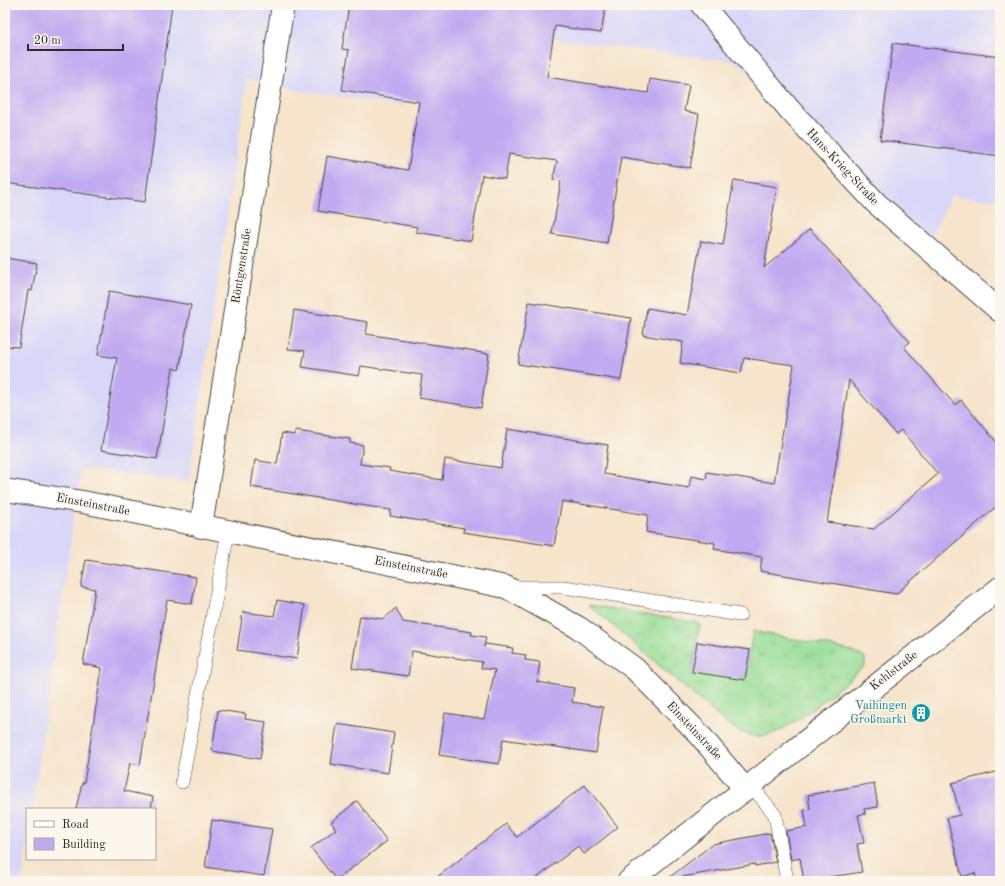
<svg xmlns="http://www.w3.org/2000/svg" width="1005" height="886" viewBox="0 0 1005 886" font-family="'Old Standard TT',serif">
<defs>
<pattern id="grass-tufts" width="24" height="20" patternUnits="userSpaceOnUse"><rect width="24" height="20" fill="#99de97"/><path d="M3 7l-1-3M5 7V3M7 7l1-3M15 17l-1-3M17 17v-4M19 17l1-3" fill="none" stroke="#84bf82"/></pattern>
</defs>
<rect width="100%" height="100%" fill="#fbf7ec"/>
<filter id="ink" filterUnits="userSpaceOnUse"><feTurbulence type="fractalNoise" baseFrequency=".025" numOctaves="2"/><feDisplacementMap in="SourceGraphic" scale="8" xChannelSelector="R" yChannelSelector="G"/><feConvolveMatrix kernelMatrix="1 2 1 2 8 2 1 2 1" color-interpolation-filters="sRGB"/></filter>
<filter id="wash" filterUnits="userSpaceOnUse"><feTurbulence type="fractalNoise" baseFrequency=".012" numOctaves="4" result="noise"/><feDisplacementMap in="SourceGraphic" scale="16" xChannelSelector="R" yChannelSelector="G"/><feGaussianBlur stdDeviation="0.9" result="paint"/><feColorMatrix in="noise" values="0 0 0 0 0 0 0 0 0 0 0 0 0 0 0 0 0 1.4 0 .05"/><feComposite in="paint" operator="in"/></filter>
<g filter="url(#wash)">
<rect width="100%" height="100%" fill="#f6e4cb"/>
<path fill="#d8d7f8" d="M5,5H1000V200L951,196L926,246L738,62L416,22L404,106L290,89L247,79L189,482L81,468L32,809H27V846L22,881H5Z"/>
<path fill="url(#grass-tufts)" stroke="#628461" d="M589,605L700,623L692,671L745,679L753,631L844,649L865,657V666C842,684 790,734 762,736C748,738 735,729 725,722Z
M906,876L907,881H881Z"/>
<g id="blocks">
<path fill="#c0aaf1" fill-rule="evenodd" d="M5,5H172L145,202L5,183Z
M349,5H606L601,33L555,26L547,77L648,93L650,79L689,85L684,111L699,114L690,168L621,157L607,243L552,234L561,181L553,180L557,161L509,154L505,179L482,175L471,241L416,232L417,227L318,211L327,156L408,170L419,102L342,90L349,50L342,49Z
M893,43L1000,57V156L880,140Z
M734,180L777,187L764,268L810,229L910,342L904,347L955,405L961,400L1000,446V503L896,594L760,571L762,557L714,549L715,543L646,532L648,515L562,501L554,546L463,532L464,528L390,516L391,510L251,487L255,460L277,464L282,433L295,435L296,431L350,439V443L363,445L360,464L390,468L389,471L442,480L445,459L501,468L507,429L608,445L604,474L689,488L691,476L706,479L707,472L774,483L794,365L744,358L741,373L680,363L683,342L643,335L647,308L687,315L701,241L723,245ZM849,380L896,434L901,430L938,474L874,529L827,522Z
M5,258L37,263L32,291L28,290L19,347L5,346Z
M109,291L191,305L179,370L173,368L157,459L101,450L117,358L98,355Z
M529,302L631,318L621,380L518,364Z
M294,310L368,322L366,334L476,351V352L489,354L481,408L419,398L422,375L361,366L359,376L302,367L305,351L288,349Z
M86,560L196,577L192,604L167,600L140,765L130,763L124,791L153,797L151,809H76L82,783H84L102,668L83,664L95,589L81,587Z
M277,600L305,605L297,659L237,650L243,612L274,616Z
M396,608L403,622L472,632L471,635L486,637L484,647L485,644L513,648L512,653L526,655L525,660L540,662L537,682L574,688L572,702L603,707L596,753L503,739L499,764L439,755L445,713L484,719L495,670L481,668L482,662L412,651L408,676L352,668L360,616L384,619Z
M697,642L750,650L745,680L692,672Z
M218,710L246,714L245,719L266,722L260,759L212,751Z
M337,724L394,733L388,773L331,764Z
M1000,771V881H977L975,873L962,877L947,818L960,815L952,783Z
M874,783L878,807L864,809L865,814L858,815L864,843L857,844L862,872L804,881L800,858L791,860L786,831L807,827L804,810L810,809L808,795Z
M585,785L618,827L584,854L578,846L533,881H432L506,824L517,837Z
M357,801L387,841L336,880L311,848L336,829L331,822Z
M212,820L272,829L264,876L205,867Z
M770,833L776,862L755,866V864L666,880L713,844Z"/>
</g>
</g>
<g filter="url(#ink)">
<use href="#blocks" fill-opacity="0" stroke="#494743" stroke-width="1"/>
<g fill="none" stroke-linecap="round" stroke-linejoin="round">
<defs>
<path id="lane" d="M512,587H564L740,615
M182,782L228,532
M751,785L775,815L787,881"/>
<path id="street" d="M5,490L83,502L506,587L579,628L635,669L699,734L745,789
M201,527L283,5
M629,881L1000,588"/>
<path id="secondary" d="M702,5L789,109L876,203L1000,311"/>
</defs>
<use href="#lane" stroke="#494743" stroke-width="14"/>
<use href="#street" stroke="#494743" stroke-width="24"/>
<use href="#secondary" stroke="#494743" stroke-width="24"/>
<use href="#lane" stroke="#fff" stroke-width="13"/>
<use href="#street" stroke="#fff" stroke-width="22"/>
<use href="#secondary" stroke="#fff" stroke-width="22"/>
</g>
</g>
<defs>
<symbol id="building-disc" viewBox="-11 -11 22 22"><circle r="9.5" fill="#0f9aa8" stroke="#fbf7ec"/><path d="M-4-6H4V6H1V3H-1V6H-4ZM-2.5-4.3h1.7v1.8h-1.7ZM.8-4.3h1.7v1.8H.8ZM-2.5-1h1.7V.8h-1.7ZM.8-1h1.7V.8H.8Z" fill="#fff"/></symbol>
</defs>
<g fill-rule="evenodd">
<use href="#building-disc" x="910" y="702" width="22" height="22"/>
</g>
<g text-anchor="middle" dominant-baseline="central" stroke-width="3" stroke-linejoin="round" paint-order="stroke">
<g font-size="12" fill="#2b2b2b" stroke="#fbf7ec">
<text transform="translate(842 167) rotate(47)">Hans-Krieg-Straße</text>
<text transform="translate(242 266) rotate(-81)">Röntgenstraße</text>
<text transform="translate(93 505) rotate(11)">Einsteinstraße</text>
<text transform="translate(411 568) rotate(11)">Einsteinstraße</text>
<text transform="translate(894 671) rotate(-38)">Kehlstraße</text>
<text transform="translate(694 731) rotate(47)">Einsteinstraße</text>
</g>
<g font-size="12" fill="#0d838f" stroke="#fbf7ec" text-anchor="end">
<text x="907" y="706">Vaihingen<tspan x="907" dy="14">Großmarkt</tspan></text>
</g>
</g>
<rect width="1005" height="886" fill="none" stroke="#fbf7ec" stroke-width="20"/>
<rect x="26" y="808" width="130" height="52" fill="#fbf7ec" stroke="#a8a59f"/>
<rect x="34" y="821" width="20" height="6" fill="#ffffff" stroke="#a8a59f"/>
<text x="62" y="828" font-size="12" fill="#2b2b2b">Road</text>
<rect x="34" y="838" width="20" height="12" fill="#c0aaf1" stroke="#a8a59f"/>
<text x="62" y="848" font-size="12" fill="#2b2b2b">Building</text>
<path d="M28 44v6h95v-6" fill="none" stroke="#2b2b2b" stroke-width="2"/>
<text x="34" y="44" font-size="12" fill="#2b2b2b" stroke="#fbf7ec" stroke-width="3" paint-order="stroke">20 m</text>
</svg>
